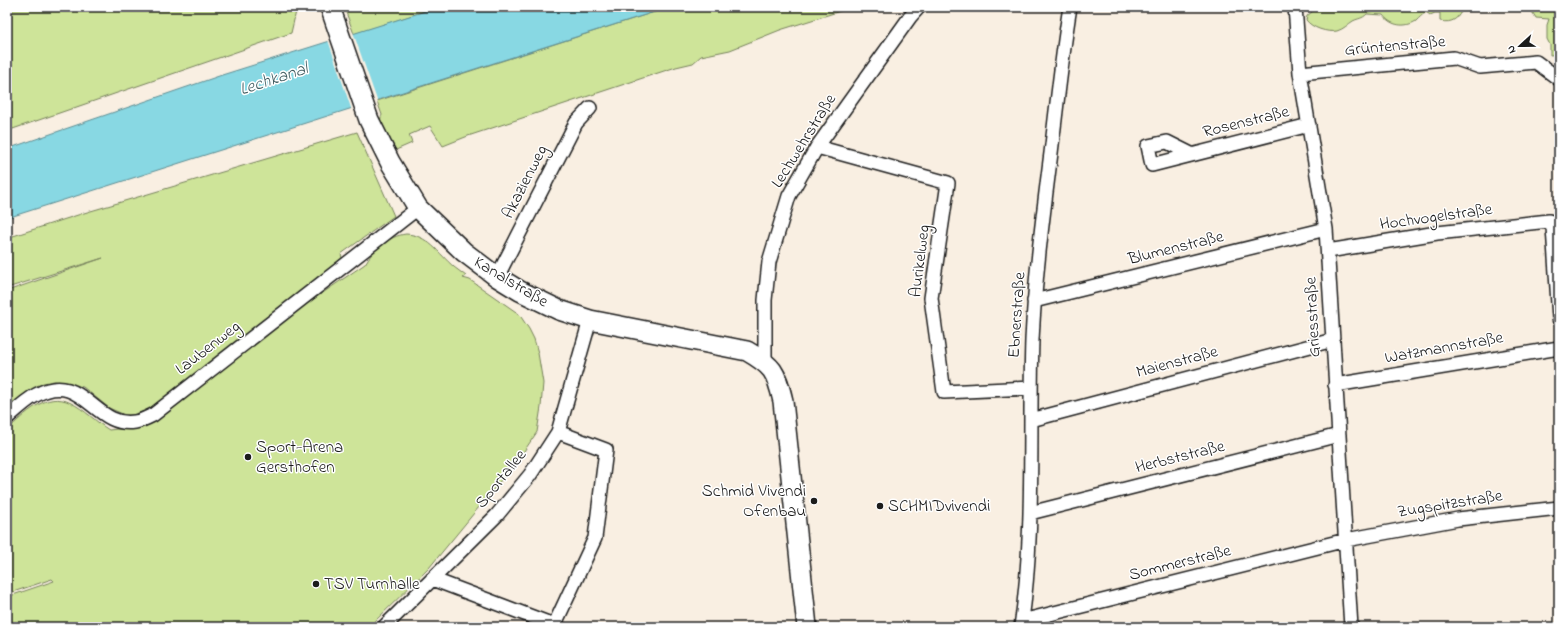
<svg xmlns="http://www.w3.org/2000/svg" width="1566" height="634" viewBox="0 0 1566 634" font-family="'Indie Flower',sans-serif">
<rect width="100%" height="100%" fill="#f9efe2"/>
<filter id="ink" filterUnits="userSpaceOnUse"><feTurbulence type="fractalNoise" baseFrequency=".025" numOctaves="2"/><feDisplacementMap in="SourceGraphic" scale="8" xChannelSelector="R" yChannelSelector="G"/><feConvolveMatrix kernelMatrix="1 2 1 2 8 2 1 2 1" color-interpolation-filters="sRGB"/></filter>
<g filter="url(#ink)">
<path fill="#cee499" stroke="#75805a" d="M7,7H297L291,33L7,131Z
M344,7H438L354,34Z
M670,7H853L780,30L730,50L701,56L693,63L676,67L468,136L443,146L430,126L409,135L412,143L396,150L379,122L382,115L377,101Z
M1311,7H1463C1459,18 1453,24 1440,21V13H1435L1430,15L1426,12C1422,15 1419,18 1416,21C1405,28 1391,26 1383,15L1367,14C1362,19 1359,18 1353,21C1348,24 1344,29 1337,31C1327,33 1312,28 1306,20L1307,16L1313,11Z
M1526,7H1559V54L1550,55V45L1547,39V25L1549,19L1536,18L1531,10Z
M357,132L394,216L341,254L342,258L257,329L149,410L133,415H125L109,408L83,387L55,381L43,383L7,411V291L103,258L7,288V238L84,213Z
M406,234C428,235 438,253 454,267C458,270 462,273 466,276L463,278L470,280L519,314L529,329L534,339L538,353L543,383L541,407L537,432L520,457L429,568L369,627H7V597L54,581L52,579L7,594V430C24,415 46,390 71,403C84,409 96,422 109,430L125,428L365,264C373,249 389,236 406,234Z"/>
<path fill="#88d8e3" stroke="#5d8d93" d="M438,7H670L7,218V149L222,75Z"/>
<path fill="#f9efe2" d="M353,32L378,103L352,111L328,40Z"/>
<g fill="none" stroke-linecap="round" stroke-linejoin="round">
<defs>
<path id="minor" d="M1295,7L1300,73L1326,229L1351,627
M1300,73L1454,58L1480,67L1536,62L1559,79
M817,147L948,183L931,298L944,392L1031,388
M1191,154L1167,142L1148,146L1152,165L1309,125
M1328,251L1437,233L1549,221L1553,227L1559,319
M497,277L576,123L590,108
M1034,301L1326,229
M765,361V300L769,262L789,196L817,147L910,17L919,7
M1335,385L1559,348
M7,418C16,410 25,401 36,395C83,369 94,429 135,422C141,421 147,418 153,415L418,208
M1031,420L1333,340
M1030,513L1339,435
M432,579L559,627
M1022,621L1346,540L1458,519L1559,508
M554,626L595,538L606,450L558,432
M384,627L497,515L530,475L558,432L590,320
M1021,627C1035,532 1029,435 1032,340C1035,277 1043,215 1051,153C1057,104 1062,55 1070,7"/>
<path id="secondary" d="M330,7L369,120L390,162L418,208L464,252L497,277L520,291L559,310L590,320L747,351C773,366 776,371 783,401L807,627"/>
</defs>
<use href="#minor" stroke="#1c1c1c" stroke-width="16"/>
<use href="#secondary" stroke="#1c1c1c" stroke-width="22"/>
<use href="#minor" stroke="#fff" stroke-width="13"/>
<use href="#secondary" stroke="#fff" stroke-width="19"/>
</g>
</g>
<g fill="#1c1c1c" stroke="#fff" stroke-width="1.5">
<circle cx="248" cy="457" r="4"/>
<circle cx="814" cy="501" r="4"/>
<circle cx="880" cy="506" r="4"/>
<circle cx="316" cy="584" r="4"/>
</g>
<g text-anchor="middle" dominant-baseline="central" stroke-width="3" stroke-linejoin="round" paint-order="stroke">
<g font-size="17" fill="#1c1c1c" stroke="#fff">
<text transform="translate(1395 46) rotate(-5)">Grüntenstraße</text>
<text transform="translate(1246 122) rotate(-14)">Rosenstraße</text>
<text transform="translate(804 141) rotate(-58)">Lechwehrstraße</text>
<text transform="translate(525 182) rotate(-63)">Akazienweg</text>
<text transform="translate(1436 217) rotate(-8)">Hochvogelstraße</text>
<text transform="translate(1176 248) rotate(-14)">Blumenstraße</text>
<text transform="translate(920 261) rotate(-83)">Aurikelweg</text>
<text transform="translate(511 282) rotate(31)">Kanalstraße</text>
<text transform="translate(1017 315) rotate(-86)">Ebnerstraße</text>
<text transform="translate(1313 317) rotate(-93)">Griesstraße</text>
<text transform="translate(208 348) rotate(-38)">Laubenweg</text>
<text transform="translate(1444 348) rotate(-10)">Watzmannstraße</text>
<text transform="translate(1177 362) rotate(-15)">Maienstraße</text>
<text transform="translate(1180 457) rotate(-14)">Herbststraße</text>
<text transform="translate(501 479) rotate(-51)">Sportallee</text>
<text transform="translate(1450 504) rotate(-9)">Zugspitzstraße</text>
<text transform="translate(1180 563) rotate(-14)">Sommerstraße</text>
</g>
<g font-size="17" fill="#1c1c1c" stroke="#fff" text-anchor="start">
<text x="256" y="447">Sport-Arena<tspan x="256" dy="20">Gersthofen</tspan></text>
<text x="806" y="491" text-anchor="end">Schmid Vivendi<tspan x="806" dy="20">Ofenbau</tspan></text>
<text x="888" y="506">SCHMIDvivendi</text>
<text x="324" y="584">TSV Turnhalle</text>
</g>
<g font-size="18" font-style="italic" fill="#425e62" stroke="#fff">
<text transform="translate(274 80) rotate(-18)">Lechkanal</text>
</g>
</g>
<rect width="1566" height="634" fill="none" stroke="#fff" stroke-width="24"/>
<rect x="12" y="12" width="1542" height="610" fill="none" stroke="#1c1c1c" stroke-width="1.5" filter="url(#ink)"/>
<g transform="translate(1520 46) rotate(248)" stroke="#ffffff" stroke-width="3" paint-order="stroke">
<path d="M0-3L7 15L0 10L-7 15Z" fill="#1c1c1c"/>
<text y="-6" font-size="11" font-weight="bold" text-anchor="middle" fill="#1c1c1c">N</text>
</g>
</svg>
